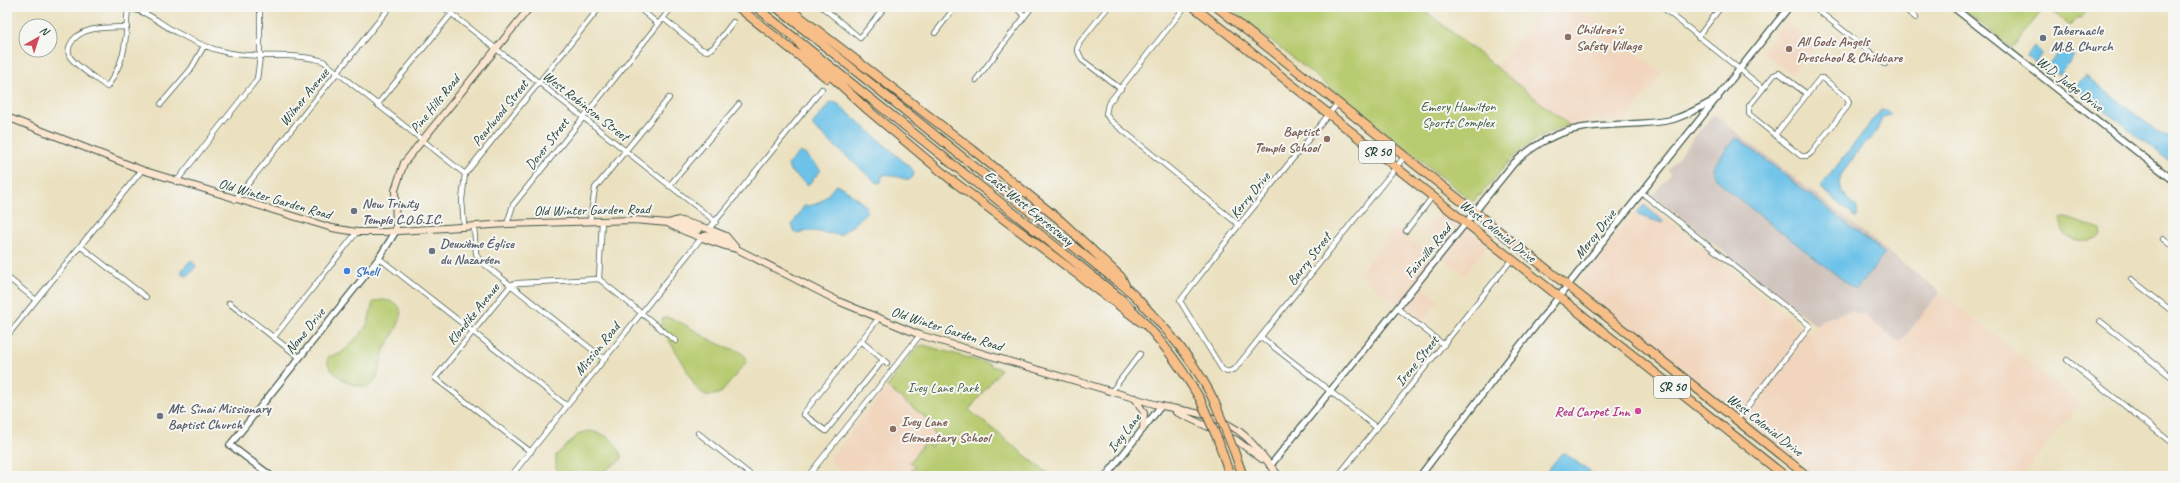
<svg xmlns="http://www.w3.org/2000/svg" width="2180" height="483" viewBox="0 0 2180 483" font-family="Caveat,sans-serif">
<rect width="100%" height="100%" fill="#f6f6f2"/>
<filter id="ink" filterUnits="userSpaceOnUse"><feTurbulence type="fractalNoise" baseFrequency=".025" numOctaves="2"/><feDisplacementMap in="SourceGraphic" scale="8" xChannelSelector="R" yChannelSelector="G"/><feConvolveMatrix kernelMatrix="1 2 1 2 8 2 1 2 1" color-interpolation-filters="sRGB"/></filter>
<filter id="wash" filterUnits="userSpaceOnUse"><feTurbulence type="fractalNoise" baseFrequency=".012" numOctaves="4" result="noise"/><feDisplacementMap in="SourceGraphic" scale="16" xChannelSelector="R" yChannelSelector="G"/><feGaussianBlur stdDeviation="0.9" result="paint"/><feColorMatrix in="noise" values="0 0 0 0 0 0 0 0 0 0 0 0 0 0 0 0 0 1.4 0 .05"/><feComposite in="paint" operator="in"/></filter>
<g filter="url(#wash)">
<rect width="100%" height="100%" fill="#ebe1c0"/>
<path fill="#f1d5bd" d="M1544,7H1579L1662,73L1628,118L1607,119L1569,125L1496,67Z
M1786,22L1815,46L1792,75L1762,51Z
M1644,201L1810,334L1821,320L1853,310L1862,312L1900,343L1940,292L2080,403L2022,476H1819L1577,286Z
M1443,210L1487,245L1464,275L1441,257L1445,251L1424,232Z
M1395,227L1434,259L1417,280L1439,301L1421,324L1359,274Z
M887,387L926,419L937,439L931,447L925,443L910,462L915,466L907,476H848L829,460Z"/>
<path fill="#cec1ba" d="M1713,114L1940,292L1900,343L1862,313L1860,315L1853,310L1821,320L1817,326L1653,195L1671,173L1668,170Z"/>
<path fill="#b7cb6f" stroke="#6b8452" d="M1229,7H1420L1569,125C1523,140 1509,161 1480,196L1478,195L1473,202Z
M1961,7H2045L2012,48Z
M2047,7H2090L2079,20L2078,16L2070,26Z
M2060,218H2066L2100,229L2101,235C2096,242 2069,243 2064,234C2062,230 2062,223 2060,218Z
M382,300C419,302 391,336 384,351C379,363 381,380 368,387C353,387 332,377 327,361L329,356L340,354L346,349L362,332L368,323L373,302Z
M666,317C686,322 702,337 721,345C730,349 739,349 746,357L747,361L722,392C697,406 691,375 682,361C675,349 667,338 660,326L663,318Z
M923,345L990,364L991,366L1001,369L969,410L1051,476H907L915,466L910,462L925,442L931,447L937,439L926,418L887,387L917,347Z
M590,431C608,434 617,441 622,459L597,476H559L556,468V455L580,433Z"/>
<path fill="#6cc2e9" stroke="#46808e" d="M2034,46L2042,53L2035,63L2026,55Z
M2065,47L2074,56L2059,75L2049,67V65L2061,49Z
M2086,76L2162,135L2173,139V164L2077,89L2076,85Z
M831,102L837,103L911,168L914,172L913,177L909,180L887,174L882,176L881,182L877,183L813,127V123Z
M1881,110L1888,111L1891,115L1883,117L1874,135L1862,146L1841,175L1839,183L1841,190L1849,201L1857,207V218L1820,187Z
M1734,139H1739L1885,254L1856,289L1852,287L1725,188L1713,174V167Z
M800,152L806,155L821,170L808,185L790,171L788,165Z
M836,185L842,187L866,206L867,211L856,223L840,235L812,231L795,233L792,225L804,206C821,206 825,197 836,185Z
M1644,205L1663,221L1662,223L1638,215L1636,213Z
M191,260L196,266L190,274L186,276L182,274V270Z
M1565,453L1595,476H1543L1561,454Z"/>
</g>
<g filter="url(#ink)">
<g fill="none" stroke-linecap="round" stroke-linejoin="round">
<defs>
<path id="minor" d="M443,7L716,222
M638,7L658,24
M822,7L860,38L885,7
M1015,7L1025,16
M1108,7L1080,42L1077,49L1082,60L1121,89
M1185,7L1108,104L1106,114L1110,120L1239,225
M1662,7L1763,88
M1814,7L1885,64
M1902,7L1916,18
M128,8C149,12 156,21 174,31C190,40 207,48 225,52C257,60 291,51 323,61L465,174
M663,18L701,49L707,51L713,48L733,22
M127,27C109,28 79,25 70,45C68,49 68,53 70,57C77,67 97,79 107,87C128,55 125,42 128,7
M935,33L955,7
M1698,37L1721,7
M976,80L1032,7
M1338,103L1239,225L1180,301L1222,369L1227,372L1235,369L1405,156
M161,104L191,69L204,46
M377,105L457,7
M1775,135L1820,78H1823L1847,98L1849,102L1847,107L1811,153L1807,156H1801L1749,114V106L1774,75L1779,73L1807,94
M176,182L257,79L260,57V7
M669,186L739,104
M1642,193L1810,326L1737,420
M235,200L390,7
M590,221L595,188L669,98
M507,224L513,205L672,7
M464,226L462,200L465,174L600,7
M474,226L476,253L479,260L604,359
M709,229L822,89
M1406,231L1433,196
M2163,239L2173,247
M80,246L146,297
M379,258L566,405
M7,277L36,300
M599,279L676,341
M599,279L602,221
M2131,279L2173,312
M229,303L299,357
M1397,308L1444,345
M878,319L803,414L826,431L883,360
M2100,321L2173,378
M7,336L142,170
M274,337L357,232
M1261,337L1377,428
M861,341L887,363
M2067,360L2173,444
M1111,392L1140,354
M698,433L752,476
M531,452L435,378L511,285L517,283L599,279
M511,476L702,237
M808,476L920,335
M1338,476L1512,259"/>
<path id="tertiary" d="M1953,7L2173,180
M1270,466L1514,163C1553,127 1581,126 1631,124C1645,123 1661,123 1674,119C1690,114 1703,106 1718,98
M271,476L230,445L379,258L396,231
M1106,476L1161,406
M1420,476L1507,362L1789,7
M2172,476L2173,475"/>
<path id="secondary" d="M7,117L142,170L332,228L357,232H384L507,224L634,220L668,223L678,220L709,229L726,236L737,249
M668,223C676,229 725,247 737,249L838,301L920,335L1161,406C1189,411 1223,416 1245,436C1258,448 1268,463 1279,476
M675,227L679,225L699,230
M396,231L395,190L404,163L530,7
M704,236L710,235L731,243
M1135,398L1144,413L1143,429
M1176,412L1236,440L1262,459"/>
<path id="trunk" d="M1194,7L1785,476
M1217,7L1807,476"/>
<path id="motorway" d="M738,7L827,78
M756,7L1120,298C1152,328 1178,361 1200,399
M776,7L1115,280C1128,288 1137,298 1147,309C1175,338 1198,367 1215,403
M787,7L973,150L1061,221L1121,277L1125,285
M799,43L806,53L868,110L949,178L1141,322
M1218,440L1230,476
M1234,451L1243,476"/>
</defs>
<use href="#minor" stroke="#3e5649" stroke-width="6"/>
<use href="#tertiary" stroke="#3e5649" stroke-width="8"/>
<use href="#secondary" stroke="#3e5649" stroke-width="8"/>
<use href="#trunk" stroke="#3e5649" stroke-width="10"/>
<use href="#motorway" stroke="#3e5649" stroke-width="10"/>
<use href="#minor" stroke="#fff" stroke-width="4.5"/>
<use href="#tertiary" stroke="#fff" stroke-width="5.5"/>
<use href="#secondary" stroke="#fce5cf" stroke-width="6"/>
<use href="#trunk" stroke="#f7be88" stroke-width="8"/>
<use href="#motorway" stroke="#f7be88" stroke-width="8"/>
<defs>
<path id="motorway-bridge" d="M1200,399L1218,440
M1215,403L1234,451"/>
</defs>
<use href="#motorway-bridge" stroke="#3e5649" stroke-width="10" stroke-linecap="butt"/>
<use href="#motorway-bridge" stroke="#f7be88" stroke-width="8"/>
</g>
</g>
<g fill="#8d6e63" stroke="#f6f6f2" stroke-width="1.5">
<circle cx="1568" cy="37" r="4"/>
<circle cx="1789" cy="49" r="4"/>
<circle cx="1327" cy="139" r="4"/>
<circle cx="893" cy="429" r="4"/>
</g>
<g fill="#6b7280" stroke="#f6f6f2" stroke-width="1.5">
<circle cx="2043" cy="38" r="4"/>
<circle cx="354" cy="211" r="4"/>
<circle cx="432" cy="251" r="4"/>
<circle cx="160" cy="416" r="4"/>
</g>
<circle fill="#3f7fe0" stroke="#f6f6f2" stroke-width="1.5" cx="347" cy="271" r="4"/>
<circle fill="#d1479c" stroke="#f6f6f2" stroke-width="1.5" cx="1638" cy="411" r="4"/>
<g text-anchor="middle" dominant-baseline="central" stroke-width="4" stroke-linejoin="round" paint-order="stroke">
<g fill="#f6f6f2" stroke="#60746d" stroke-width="1">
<rect x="1359" y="141" width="36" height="22" rx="3"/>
<rect x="1654" y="376" width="36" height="22" rx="3"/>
</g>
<g font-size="13" font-weight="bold" fill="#1f3d34">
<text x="1377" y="152">SR 50</text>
<text x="1672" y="387">SR 50</text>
</g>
<g font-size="14" font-weight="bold" fill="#785e54" stroke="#f6f6f2" text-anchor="start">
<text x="1576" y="29">Children's<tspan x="1576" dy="16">Safety Village</tspan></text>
<text x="1797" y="41">All Gods Angels<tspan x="1797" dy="16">Preschool &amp; Childcare</tspan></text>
<text x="1319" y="131" text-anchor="end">Baptist<tspan x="1319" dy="16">Temple School</tspan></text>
<text x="901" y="421">Ivey Lane<tspan x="901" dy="16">Elementary School</tspan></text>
</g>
<g font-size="14" font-weight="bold" fill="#5b616d" stroke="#f6f6f2" text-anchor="start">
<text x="2051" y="30">Tabernacle<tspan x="2051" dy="16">M.B. Church</tspan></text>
<text x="362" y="203">New Trinity<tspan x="362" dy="16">Temple C.O.G.I.C.</tspan></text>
<text x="440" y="243">Deuxième Église<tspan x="440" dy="16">du Nazaréen</tspan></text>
<text x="168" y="408">Mt. Sinai Missionary<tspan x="168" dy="16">Baptist Church</tspan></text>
</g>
<g font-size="14" fill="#1f3d34" stroke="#f6f6f2">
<text transform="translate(2070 84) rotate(38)">W.D. Judge Drive</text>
<text transform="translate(304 97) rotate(-51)">Wilmer Avenue</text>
<text transform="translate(435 104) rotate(-51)">Pine Hills Road</text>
<text transform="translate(586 106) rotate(38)">West Robinson Street</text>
<text transform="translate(500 113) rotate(-51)">Pearlwood Street</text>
<text transform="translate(547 144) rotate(-52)">Dover Street</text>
<text transform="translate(1250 195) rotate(-51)">Kerry Drive</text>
<text transform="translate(275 199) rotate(16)">Old Winter Garden Road</text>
<text transform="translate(1029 208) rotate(39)">East-West Expressway</text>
<text transform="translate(592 210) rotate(-1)">Old Winter Garden Road</text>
<text transform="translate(1498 231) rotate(38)">West Colonial Drive</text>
<text transform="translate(1595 234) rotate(-52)">Mercy Drive</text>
<text transform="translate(1428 251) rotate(-51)">Fairvilla Road</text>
<text transform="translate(1309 259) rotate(-52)">Barry Street</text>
<text transform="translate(473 314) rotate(-51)">Klondike Avenue</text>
<text transform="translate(947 329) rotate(18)">Old Winter Garden Road</text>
<text transform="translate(305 331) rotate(-51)">Nome Drive</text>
<text transform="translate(597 349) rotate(-51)">Mission Road</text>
<text transform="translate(1417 361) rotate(-51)">Irene Street</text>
<text transform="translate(1765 425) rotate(38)">West Colonial Drive</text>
<text transform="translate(1124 433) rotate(-52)">Ivey Lane</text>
</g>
<g font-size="14" fill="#3d5940" stroke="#f6f6f2">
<text x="1458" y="106">Emery Hamilton<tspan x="1458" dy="16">Sports Complex</tspan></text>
<text x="943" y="387">Ivey Lane Park</text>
</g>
<g font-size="14" font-weight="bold" fill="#366cbe" stroke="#f6f6f2" text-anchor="start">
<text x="355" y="271">Shell</text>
</g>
<g font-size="14" font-weight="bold" fill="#b23c85" stroke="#f6f6f2" text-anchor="end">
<text x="1630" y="411">Red Carpet Inn</text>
</g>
</g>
<rect width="2180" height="483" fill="none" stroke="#f6f6f2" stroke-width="24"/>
<g transform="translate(38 38) rotate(39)"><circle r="19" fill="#f6f6f2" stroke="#a0aca6"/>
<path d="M0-3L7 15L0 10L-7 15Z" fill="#d1495b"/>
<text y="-6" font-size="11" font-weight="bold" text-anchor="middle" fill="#1f3d34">N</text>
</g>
</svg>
